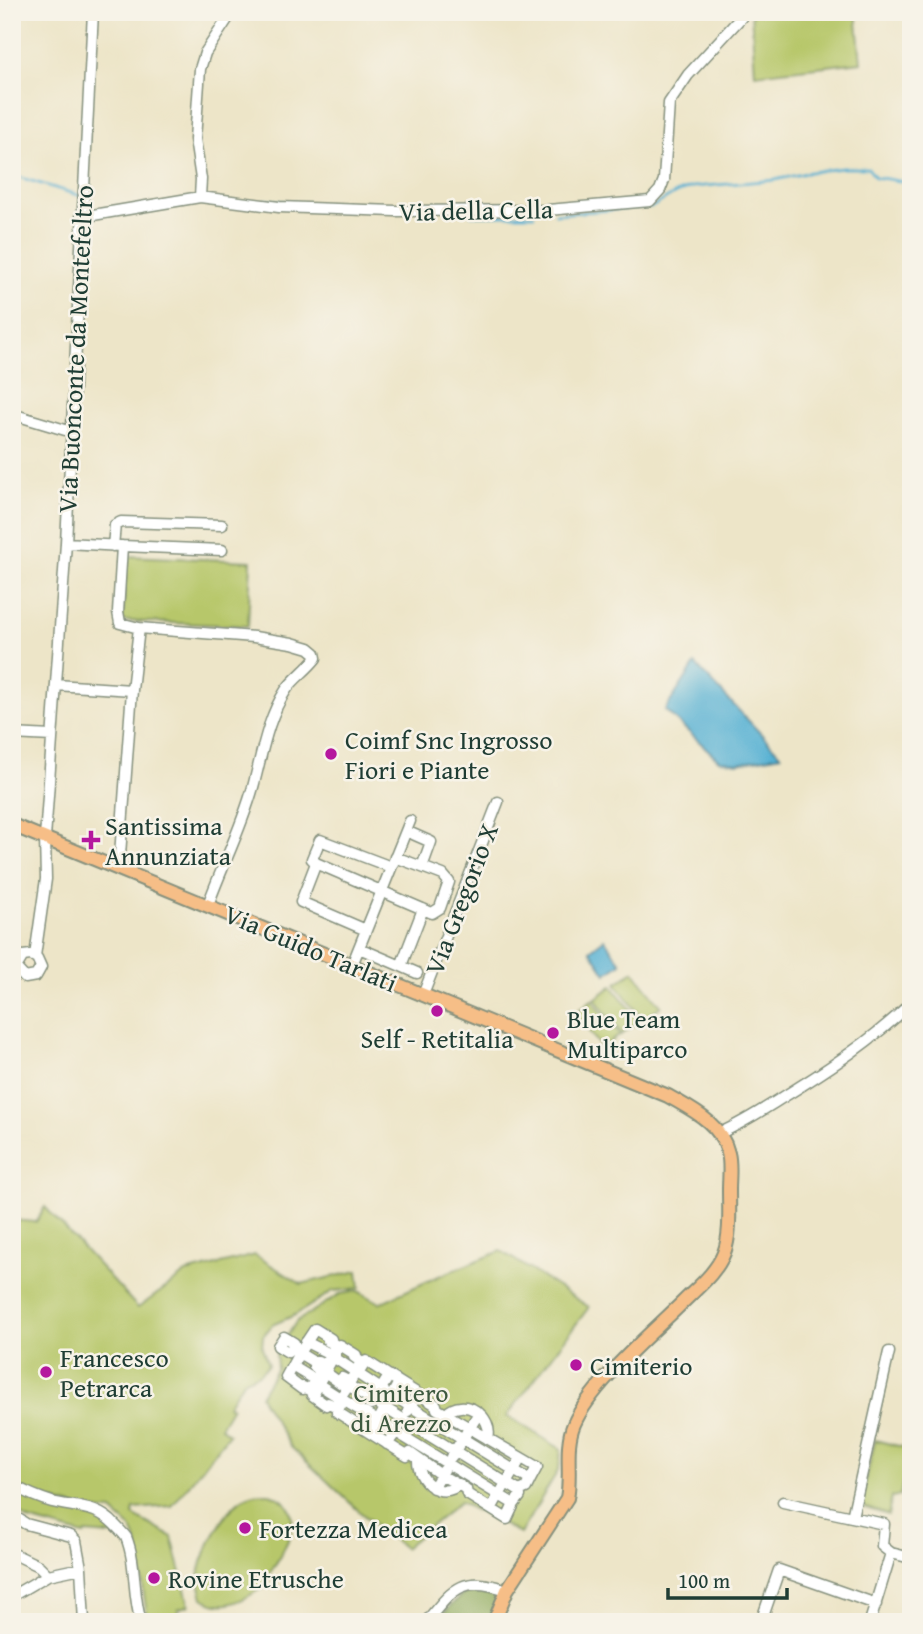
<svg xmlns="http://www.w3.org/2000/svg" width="923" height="1634" viewBox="0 0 923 1634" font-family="'Gentium Book Plus',serif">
<rect width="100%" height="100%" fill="#f7f3e8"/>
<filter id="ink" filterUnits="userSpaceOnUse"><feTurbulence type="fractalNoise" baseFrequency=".0143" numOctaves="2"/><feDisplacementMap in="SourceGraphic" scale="14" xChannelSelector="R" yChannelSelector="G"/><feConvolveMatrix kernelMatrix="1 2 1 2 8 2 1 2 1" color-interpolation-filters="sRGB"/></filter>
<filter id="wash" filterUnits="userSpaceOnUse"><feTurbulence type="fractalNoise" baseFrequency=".00686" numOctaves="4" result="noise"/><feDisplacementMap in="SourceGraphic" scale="28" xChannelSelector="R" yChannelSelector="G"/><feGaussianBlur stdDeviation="1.57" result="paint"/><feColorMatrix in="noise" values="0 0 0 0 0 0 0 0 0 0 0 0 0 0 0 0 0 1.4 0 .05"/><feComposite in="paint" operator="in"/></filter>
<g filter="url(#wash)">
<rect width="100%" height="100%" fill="#ede5c8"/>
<path fill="#b7c76a" stroke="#6b824f" stroke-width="2" d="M751,12H856L861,62L755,74Z
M125,556L251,561L248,626L123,621Z
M633,971L661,1006L643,1019L616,984Z
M612,986L640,1021L622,1034L595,999Z
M592,1000L620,1035L602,1048L575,1013Z
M45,1207L138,1308L186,1273L255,1255L301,1284L358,1271L360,1288L333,1291L295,1315L272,1325L263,1336L262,1347L268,1365L259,1374L244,1380L228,1405L232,1407L220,1427L229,1434L172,1506L134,1509L133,1515L172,1537L189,1605L178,1609V1622H149C141,1598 143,1546 132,1530C127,1523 118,1517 112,1511C76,1511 45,1498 12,1485V1220L36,1222Z
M501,1251L589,1307L507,1416L561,1449L559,1469L520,1534L460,1502L404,1548L361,1513L291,1447L260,1396L277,1368L276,1354L296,1322L340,1294L358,1291L380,1303L439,1276Z
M875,1440L910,1449L900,1495L892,1497L888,1515L860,1506Z
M12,1489L97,1513L121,1536L86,1533L85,1535L80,1534L29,1520L12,1509Z
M266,1493C314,1505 285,1551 267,1577L269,1580C266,1588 263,1587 257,1591C240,1602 221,1611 203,1598C200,1589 199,1578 200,1570C204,1550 227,1507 244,1498C251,1494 258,1493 266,1493Z"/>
<path fill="#91ac5e" stroke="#587449" stroke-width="2" d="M479,1588L495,1593L498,1598L489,1622H442L438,1619L461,1595Z"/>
<path fill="#55b0d3" stroke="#3a7684" stroke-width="2" d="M695,664L781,755L738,763L719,760L665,710Z
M604,939L621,963L606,974L590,950Z"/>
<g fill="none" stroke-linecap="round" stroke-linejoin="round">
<path stroke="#55b0d3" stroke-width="2.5" d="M12,175L81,196
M265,200L297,203
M555,214L652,207L676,193L693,187L775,180L810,172L842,168H868L875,177L911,183
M471,215H534"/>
</g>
</g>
<g filter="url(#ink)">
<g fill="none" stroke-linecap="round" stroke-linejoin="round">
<defs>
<path id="minor" d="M200,197L201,179L195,139L200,69L205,53L232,12
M81,217L200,197L279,207L395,211L548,210L650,201L660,190L664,180L669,103L688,75L746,12
M12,414L72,432
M66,543L122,546L118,612L120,623L139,628L254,637L292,643L309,648L315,653L316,658C307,670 293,679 286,690C267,719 262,754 253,787C242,827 222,866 208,905
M113,546L115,525L121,522L222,525
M122,546L222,550
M56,685L132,690
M12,734L52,736
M395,857L422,867L431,842L406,831
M316,863L312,859L320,840L391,867
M119,869L132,690L139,628
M366,930L301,902L316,863L432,913L440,908L449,882L443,875L422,867
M359,948L401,966L423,909
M35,956L46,879L45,838L66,543L93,12
M12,964L25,978L36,976L41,967L37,958L31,955L23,956L17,966
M352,965L410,821
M401,966L417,973
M423,995L498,802
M720,1133C743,1123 764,1109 785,1096C830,1068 873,1040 911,1003
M315,1329L331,1339L328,1341L336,1345L324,1365L318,1361L317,1364L299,1353Z
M306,1342L330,1354
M292,1348L288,1352L278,1346L284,1337L294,1343L292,1348L299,1353L286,1377L302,1389L303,1387L309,1390L320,1371L314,1366L315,1363
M333,1357L356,1372
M292,1366L315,1380
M361,1369L366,1361L399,1382
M325,1372L347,1388L335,1406L328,1403L326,1405L312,1395L340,1345L356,1355L354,1357L361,1362L350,1382L342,1378L340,1381
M358,1374L384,1391
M318,1384L340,1398
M351,1387L385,1408L392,1395L530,1480L526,1488L519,1491L520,1496L514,1504
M392,1395L399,1382L436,1405L437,1409L537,1467L530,1480
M343,1400L378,1421L385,1408L519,1491
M341,1404L337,1412L370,1433
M371,1405L389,1376
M408,1411L417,1393
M446,1414C463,1396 494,1415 488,1439
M399,1427L396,1432L499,1495L521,1458
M387,1444L396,1432L378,1421L370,1433L407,1456L410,1453L441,1475L466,1489L467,1494L507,1519L514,1504L499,1495L491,1509
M451,1457L479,1413
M418,1460C417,1481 441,1501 459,1484
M12,1485C25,1492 38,1498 52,1502C76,1508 97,1505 115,1525C119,1529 123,1533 126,1537C137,1564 132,1594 141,1622
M433,1488L444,1470
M783,1502L884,1524L882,1546L891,1553L911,1558
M12,1515L26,1524L71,1536L76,1541L81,1568L84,1622
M852,1517L889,1352
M12,1553L39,1566L48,1575
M12,1596L48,1575L81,1568
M426,1622C454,1588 462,1575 507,1590
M761,1622L779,1570L876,1604
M870,1622L891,1553"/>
<path id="major" d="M12,825L668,1096C692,1110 721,1123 728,1153C731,1164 729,1178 729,1190C729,1210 731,1234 724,1253C716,1273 698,1287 683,1302C651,1334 592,1383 574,1424C564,1447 572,1474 567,1498L507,1590L494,1622"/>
</defs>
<use href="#minor" stroke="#86917e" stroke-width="13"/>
<use href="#major" stroke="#86917e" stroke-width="16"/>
<use href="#minor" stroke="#fff" stroke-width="10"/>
<use href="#major" stroke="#f6be87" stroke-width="12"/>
</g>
</g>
<g fill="#b5179e" stroke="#f7f3e8" stroke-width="2.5">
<circle cx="331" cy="754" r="7"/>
<path d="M87.5 829.5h7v7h7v7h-7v7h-7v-7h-7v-7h7z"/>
<circle cx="437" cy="1011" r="7"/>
<circle cx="553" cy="1033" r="7"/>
<circle cx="576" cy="1365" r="7"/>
<circle cx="46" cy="1372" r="7"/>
<circle cx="245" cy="1528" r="7"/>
<circle cx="154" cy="1578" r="7"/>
</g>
<g text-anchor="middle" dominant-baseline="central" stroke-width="5" stroke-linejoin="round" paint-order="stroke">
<g font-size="26" fill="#1f3d34" stroke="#f7f3e8">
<text transform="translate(476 210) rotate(-1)">Via della Cella</text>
<text transform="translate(75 349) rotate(-87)">Via Buonconte da Montefeltro</text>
<text transform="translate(461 899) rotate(-69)">Via Gregorio X</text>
<text transform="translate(311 948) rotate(23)">Via Guido Tarlati</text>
</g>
<g font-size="26" fill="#1f3d34" stroke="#f7f3e8" text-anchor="start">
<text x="345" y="739">Coimf Snc Ingrosso<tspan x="345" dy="30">Fiori e Piante</tspan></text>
<text x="105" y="825">Santissima<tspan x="105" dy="30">Annunziata</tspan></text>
<text x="567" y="1018">Blue Team<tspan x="567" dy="30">Multiparco</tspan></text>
<text x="437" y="1038" text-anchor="middle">Self - Retitalia</text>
<text x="60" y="1357">Francesco<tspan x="60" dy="30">Petrarca</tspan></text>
<text x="590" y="1365">Cimiterio</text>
<text x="259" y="1528">Fortezza Medicea</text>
<text x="168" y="1578">Rovine Etrusche</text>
</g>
<g font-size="26" fill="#3d593f" stroke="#f7f3e8">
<text x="401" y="1392">Cimitero<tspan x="401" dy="30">di Arezzo</tspan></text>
</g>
</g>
<rect width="923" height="1634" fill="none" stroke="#f7f3e8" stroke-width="42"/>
<path d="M668 1588v10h119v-10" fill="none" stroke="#1f3d34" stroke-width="3.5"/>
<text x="678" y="1588" font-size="21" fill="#1f3d34" stroke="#f7f3e8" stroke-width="5" paint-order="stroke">100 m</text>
</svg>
